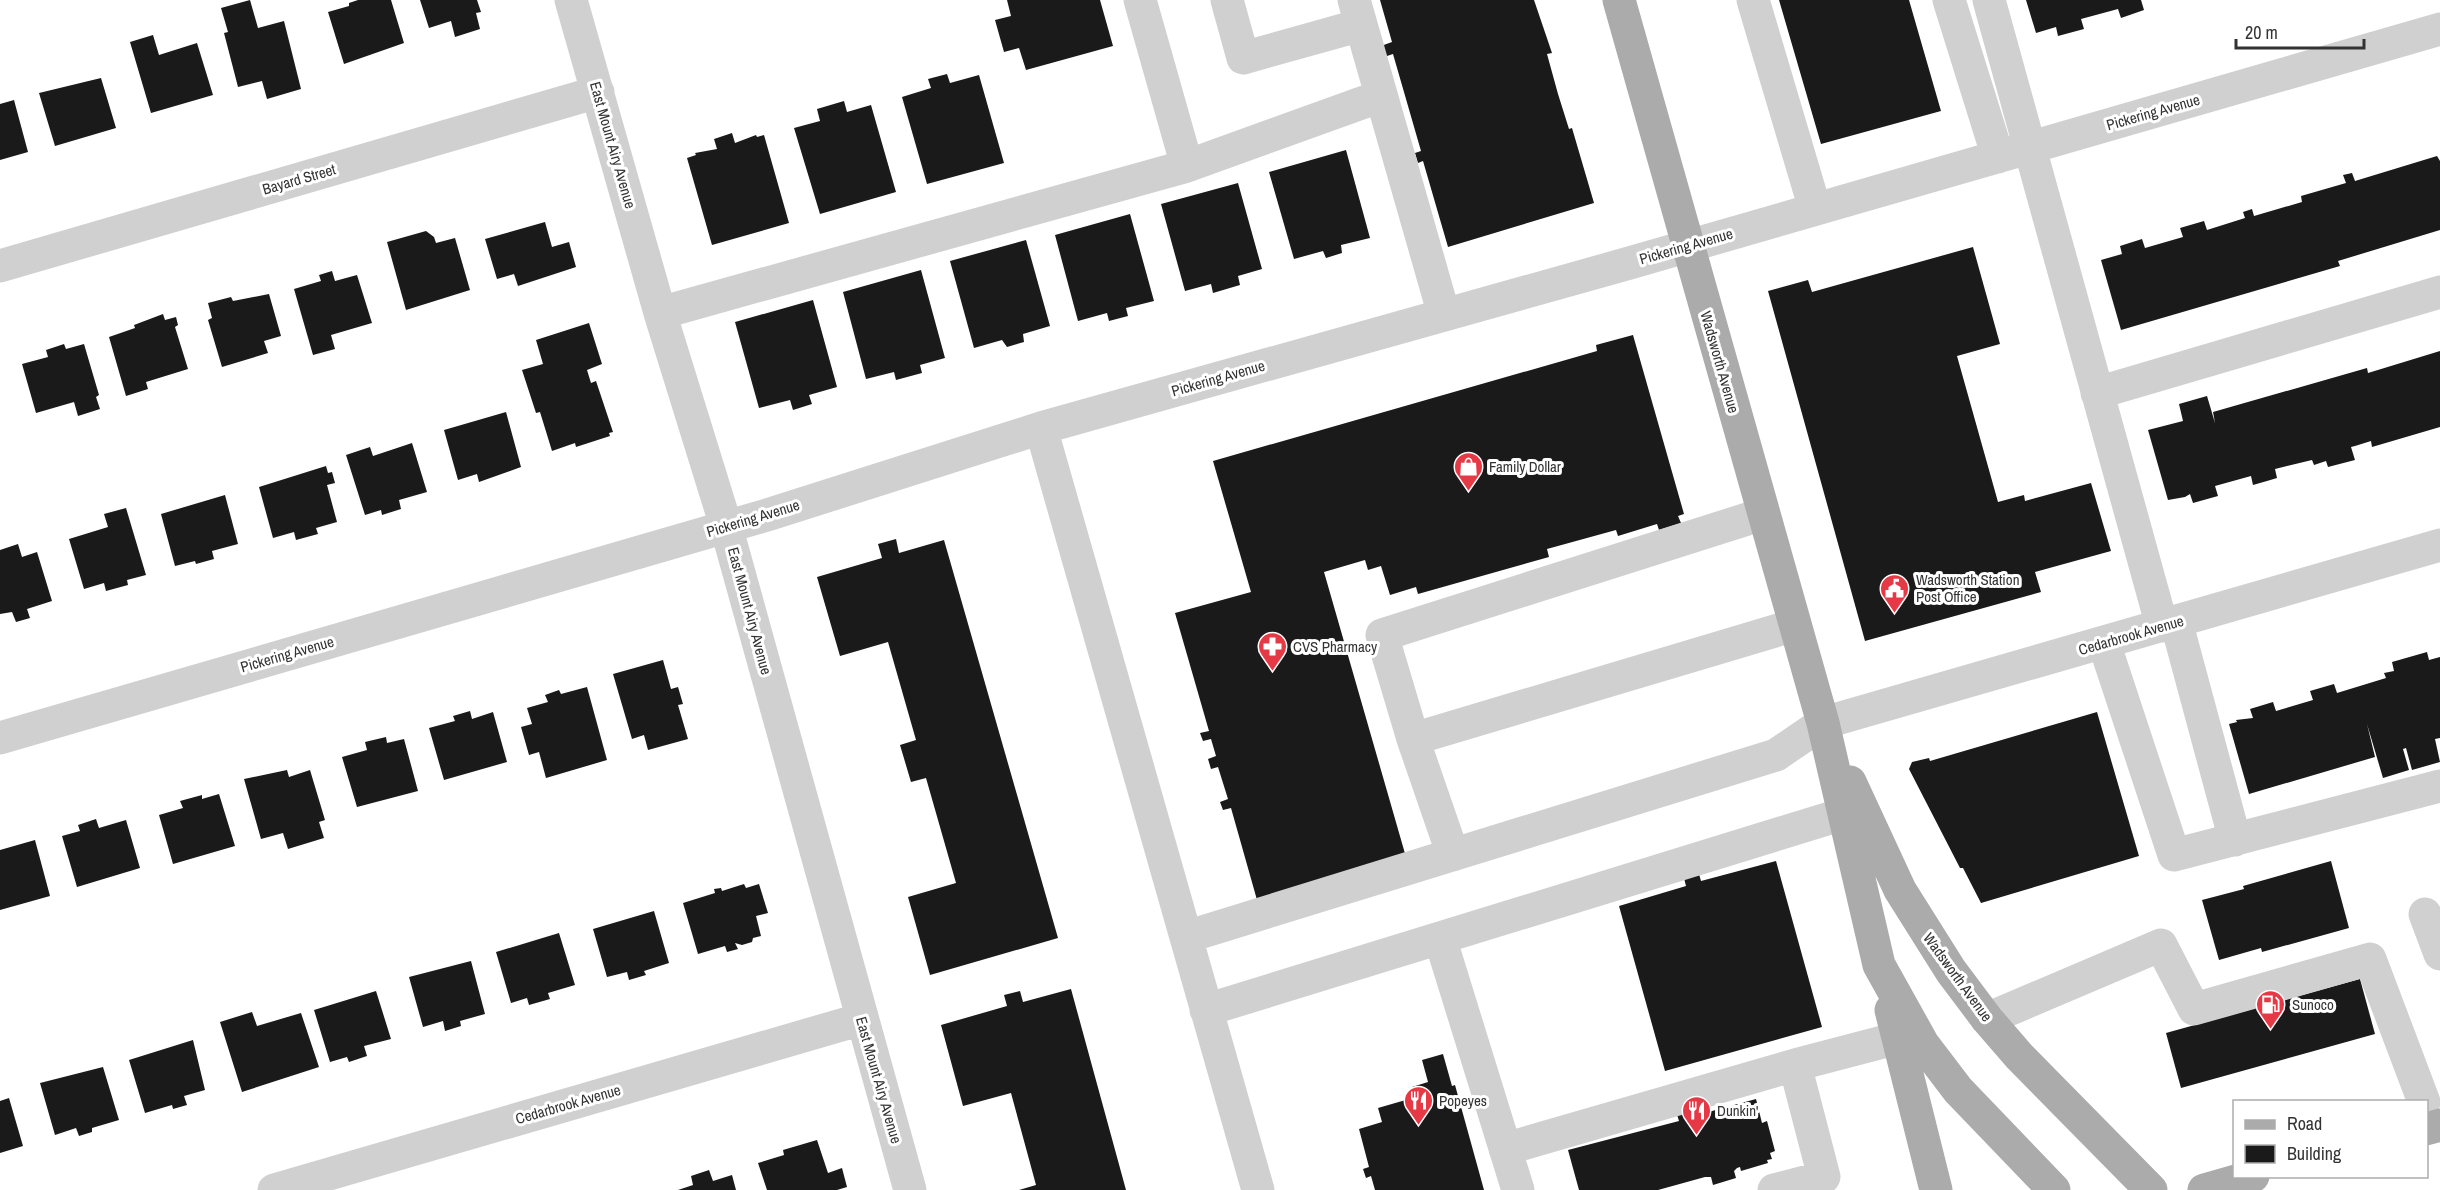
<svg xmlns="http://www.w3.org/2000/svg" width="2440" height="1190" viewBox="0 0 2440 1190" font-family="'Archivo Narrow',sans-serif">
<rect width="100%" height="100%" fill="#fff"/>
<path fill="#1a1a1a" d="M250,0L258,28L284,21L301,89L267,99L262,81L238,87L224,33L228,32L221,8Z
M358,0H391L404,43L344,64L328,12L349,6V3Z
M420,0H477L481,12L476,13L480,29L455,37L451,21L429,28Z
M1007,0H1100L1113,46L1026,70L1019,48L1004,52L995,20L1011,16Z
M1380,0H1534L1552,53L1547,54L1558,94L1569,129L1572,128L1594,203L1448,247L1423,161L1418,163L1415,153L1421,151L1393,54L1384,57L1381,46L1392,42Z
M1779,0H1909L1941,111L1821,144Z
M2026,0H2141L2144,10L2121,18L2118,9L2081,19L2084,29L2058,36L2056,27L2036,33Z
M153,35L159,55L197,43L213,95L151,113L130,42Z
M947,74L950,83L979,75L1004,163L927,184L902,97L931,88L928,79Z
M101,78L116,128L55,146L39,93Z
M14,100L28,152L0,160V104Z
M844,101L847,112L871,105L896,192L820,214L794,128L820,121L817,109Z
M732,133L735,143L756,135L757,137L764,135L789,223L712,245L687,158L696,155L695,153L717,149L714,139Z
M1346,150L1370,238L1341,245L1342,253L1326,258L1323,251L1294,259L1269,172Z
M2437,156L2440,161V230L2338,261L2340,266L2121,330L2101,260L2122,254L2120,246L2142,239L2145,248L2183,237L2180,228L2204,221L2207,230L2245,218L2243,212L2252,209L2254,216L2302,202L2301,196L2346,183L2343,175L2352,173L2355,181Z
M1238,183L1262,269L1238,276L1240,285L1213,293L1211,284L1185,291L1161,204Z
M1130,214L1154,301L1126,308L1128,316L1109,321L1107,313L1078,321L1055,235Z
M545,222L552,247L569,242L576,267L518,286L514,274L497,279L485,239Z
M426,231L434,237L436,243L455,238L470,290L406,310L387,242Z
M1026,240L1050,326L1023,334L1024,342L1007,347L1002,340L974,348L950,261Z
M1973,247L2000,344L1957,356L1998,502L2024,495L2025,501L2091,483L2111,551L2035,572L2041,592L1865,641L1768,291L1808,280L1812,292Z
M921,270L945,358L920,365L922,373L896,380L894,372L866,379L843,292Z
M332,271L335,281L357,275L372,323L331,335L335,349L313,355L294,289L321,281L319,275Z
M269,294L281,336L264,341L268,353L222,367L208,320L212,318L208,303L231,297L233,301Z
M813,300L837,387L809,395L812,404L793,410L790,400L759,408L735,322Z
M163,314L165,320L176,317L178,325L175,327L188,369L146,382L148,389L126,396L109,337L135,328L134,325Z
M589,323L602,364L587,370L591,383L596,381L613,432L609,433L610,436L576,447L575,443L552,451L540,412L536,413L522,370L543,364L536,340Z
M1633,335L1684,514L1678,516L1681,523L1659,530L1657,524L1618,536L1616,530L1547,549L1549,557L1418,594L1416,587L1390,595L1381,566L1368,570L1365,560L1324,572L1408,864L1259,907L1231,808L1223,810L1220,802L1228,799L1218,767L1211,769L1208,759L1216,756L1211,739L1203,741L1200,733L1209,731L1175,613L1251,592L1213,461L1597,351L1596,345Z
M64,344L66,349L84,344L99,395L96,397L100,409L78,416L74,402L36,413L22,364L48,357L46,350Z
M2440,351V427L2372,447L2371,441L2355,446L2351,447L2355,460L2328,467L2326,461L2314,465L2312,460L2275,469L2277,478L2267,481L2253,485L2251,476L2215,486L2218,496L2193,503L2190,494L2185,497L2168,500L2148,430L2183,421L2179,404L2207,396L2215,423L2213,412L2367,368L2368,373Z
M506,412L521,467L479,482L477,474L458,480L444,430Z
M412,443L427,492L399,500L401,509L382,515L381,510L365,515L346,455L370,447L373,456Z
M326,466L328,473L332,472L335,483L327,485L337,522L316,528L318,534L296,540L294,532L273,538L259,487Z
M225,495L238,544L212,551L214,559L196,564L195,561L175,566L161,514Z
M126,508L146,575L127,580L128,585L106,591L104,583L84,589L69,539L108,527L104,514Z
M896,539L899,553L944,540L1058,938L930,975L908,897L956,883L926,778L911,782L900,745L916,740L888,642L840,656L817,577L882,558L878,544Z
M18,544L22,557L37,552L52,601L27,609L30,618L16,622L12,612L0,614V550Z
M2427,652L2429,660L2440,657V738L2435,739L2440,762L2412,770L2406,748L2403,749L2409,770L2383,778L2367,724L2375,757L2249,794L2229,724L2237,722L2236,720L2253,718L2250,709L2273,702L2276,711L2313,700L2310,691L2334,684L2337,693L2386,678L2384,673L2394,671L2392,662Z
M663,660L671,689L678,687L683,704L678,705L688,739L648,750L644,735L632,739L613,674Z
M587,687L607,760L546,778L539,752L529,755L521,727L532,724L527,708L548,702L545,695L559,690L561,694Z
M470,711L472,719L493,712L507,762L444,780L429,728L455,721L453,716Z
M2097,712L2139,856L1981,903L1963,868H1960L1909,769L1912,762L1929,758L1930,761Z
M386,737L387,743L404,739L418,791L357,807L342,757L367,750L365,742Z
M287,770L289,777L310,770L325,820L319,822L324,838L288,849L283,833L261,839L244,779Z
M219,794L235,846L173,864L159,815L183,808L180,801L202,795V799Z
M96,819L99,828L126,820L140,868L77,887L62,836L80,831L78,825Z
M35,840L50,896L0,910V850Z
M1776,861L1822,1027L1665,1071L1619,906L1686,886L1684,878L1699,874L1701,881Z
M2331,861L2349,928L2262,952L2261,948L2219,960L2202,900L2244,889L2243,886Z
M744,884L746,888L759,884L768,913L756,916L761,936L753,938L752,942L742,945L735,943L738,949L727,952L725,946L698,954L683,903L715,893L714,889L721,888L722,891Z
M654,911L669,963L644,971L646,975L629,980L627,972L607,977L593,929Z
M559,933L575,985L548,993L550,999L529,1005L527,998L511,1003L496,952Z
M471,961L485,1014L460,1021L461,1026L445,1031L443,1021L423,1027L409,977Z
M2360,979L2375,1034L2181,1088L2166,1033Z
M1071,989L1126,1190H1019L1036,1185L1011,1093L963,1106L941,1025L1007,1006L1004,995L1020,991L1023,1002Z
M376,991L391,1039L364,1046L367,1056L349,1062L347,1057L330,1062L314,1010Z
M252,1012L257,1026L301,1013L319,1067L242,1092L220,1022Z
M193,1040L205,1090L184,1096L187,1105L173,1109L172,1105L145,1113L129,1060Z
M1443,1054L1452,1086L1455,1085L1484,1190H1375L1371,1176L1366,1178L1363,1169L1369,1167L1359,1129L1382,1122L1378,1108L1416,1097L1412,1087L1428,1082L1422,1060Z
M103,1067L119,1120L92,1128V1132L79,1136L76,1128L55,1135L40,1083Z
M9,1098L23,1146L0,1153V1101Z
M1756,1099L1762,1123L1767,1121L1775,1151L1770,1153L1772,1159L1767,1160L1768,1163L1741,1171L1740,1167L1737,1168L1734,1171L1736,1178L1713,1185L1711,1177H1705L1658,1190H1579L1568,1150L1679,1121L1675,1108L1698,1102L1701,1114Z
M817,1140L828,1173L842,1168L847,1187L837,1190H767L758,1163L784,1155L783,1150Z
M709,1170L713,1181L732,1175L736,1190H678L693,1185L691,1176Z"/>
<g fill="none" stroke-linecap="round" stroke-linejoin="round">
<path stroke="#d0d0d0" stroke-width="33" d="M571,0L660,313L726,526L910,1190
M1227,0L1243,58L1361,25
M1354,0L1444,315
M1753,0L1815,209
M1949,0L1998,157
M1989,0L2162,626
M1187,166L1381,96
M0,266L598,92
M660,313L1187,166L1140,0
M2097,393L2440,292
M1041,428L1258,1190
M2176,621L2235,840
M2104,643L2174,855L2440,786
M0,738L767,515L1041,428L1633,262L2440,29
M1413,739L1382,635L1763,514
M1453,855L1413,739L1795,625
M2425,914L2440,954
M1186,937L1776,755L1823,723L2440,545
M1440,938L1518,1190
M1206,1010L1843,814
M1987,1019L2161,945L2194,1009L2370,959L2424,1102
M1505,1149L1795,1065L1898,1038
M274,1190L862,1019
M1774,1190L1824,1177L1795,1065"/>
<path stroke="#ababab" stroke-width="33" d="M1619,0L1823,723L1879,965L1923,1044L1958,1090L2054,1190
M1850,782L1900,890L1951,971L1987,1019L2019,1056L2151,1190
M1891,1010L1936,1190
M2426,1129L2440,1125
M2204,1190L2253,1176"/>
</g>
<defs>
<symbol id="shop-pin" viewBox="-11 -11 22 30"><path d="M0 17L-7.5 6A9.5 9.5 0 1 1 7.5 6Z" fill="#e63946" stroke="#fff"/><path d="M-5-2.5h2.3a2.7 3.5 0 0 1 5.4 0H5L5.5 6h-11ZM-1.5-2.5h3a1.5 2.3 0 0 0-3 0Z" fill="#fff"/></symbol>
<symbol id="civic-pin" viewBox="-11 -11 22 30"><path d="M0 17L-7.5 6A9.5 9.5 0 1 1 7.5 6Z" fill="#e63946" stroke="#fff"/><path d="M-.6-6.5H3V-4.5H.6V-3L4-1V1h2V6H-6V1h2V-1L-.6-3ZM-1.2 2.5V6h2.4V2.5Z" fill="#fff"/></symbol>
<symbol id="pharmacy-pin" viewBox="-11 -11 22 30"><path d="M0 17L-7.5 6A9.5 9.5 0 1 1 7.5 6Z" fill="#e63946" stroke="#fff"/><path d="M-2-6h4v4h4v4h-4v4h-4v-4h-4v-4h4Z" fill="#fff"/></symbol>
<symbol id="fuel-pin" viewBox="-11 -11 22 30"><path d="M0 17L-7.5 6A9.5 9.5 0 1 1 7.5 6Z" fill="#e63946" stroke="#fff"/><path d="M-5.5-6h7V0h2V4h1.3V-2.5L3-4.5l.8-.8L6-3V5H2.5V1h-1V6h-7ZM-4.2-4.7v3.2H.2V-4.7Z" fill="#fff"/></symbol>
<symbol id="restaurant-pin" viewBox="-11 -11 22 30"><path d="M0 17L-7.5 6A9.5 9.5 0 1 1 7.5 6Z" fill="#e63946" stroke="#fff"/><path d="M-5-6h1v4h1v-4h1v4h1v-4h1v5L-1.5 .5V6h-2V.5L-5-1ZM5-6V6H3V1.5H1.5Q1.5-4 5-6Z" fill="#fff"/></symbol>
</defs>
<g fill-rule="evenodd">
<use href="#shop-pin" x="1452" y="450" width="33" height="45"/>
<use href="#civic-pin" x="1878" y="572" width="33" height="45"/>
<use href="#pharmacy-pin" x="1256" y="630" width="33" height="45"/>
<use href="#fuel-pin" x="2254" y="988" width="33" height="45"/>
<use href="#restaurant-pin" x="1402" y="1084" width="33" height="45"/>
<use href="#restaurant-pin" x="1680" y="1094" width="33" height="45"/>
</g>
<g text-anchor="middle" dominant-baseline="central" stroke-width="6" stroke-linejoin="round" paint-order="stroke">
<g font-size="15" fill="#333" stroke="#fff">
<text transform="translate(2153 112) rotate(-16)">Pickering Avenue</text>
<text transform="translate(613 145) rotate(74)">East Mount Airy Avenue</text>
<text transform="translate(299 179) rotate(-16)">Bayard Street</text>
<text transform="translate(1686 246) rotate(-16)">Pickering Avenue</text>
<text transform="translate(1720 362) rotate(74)">Wadsworth Avenue</text>
<text transform="translate(1218 378) rotate(-16)">Pickering Avenue</text>
<text transform="translate(753 518) rotate(-17)">Pickering Avenue</text>
<text transform="translate(750 611) rotate(75)">East Mount Airy Avenue</text>
<text transform="translate(2131 635) rotate(-16)">Cedarbrook Avenue</text>
<text transform="translate(287 654) rotate(-16)">Pickering Avenue</text>
<text transform="translate(1958 977) rotate(54)">Wadsworth Avenue</text>
<text transform="translate(879 1080) rotate(74)">East Mount Airy Avenue</text>
<text transform="translate(568 1104) rotate(-16)">Cedarbrook Avenue</text>
</g>
<g font-size="15" fill="#333" stroke="#fff" text-anchor="start">
<text x="1489" y="466">Family Dollar</text>
<text x="1916" y="579">Wadsworth Station<tspan x="1916" dy="17">Post Office</tspan></text>
<text x="1293" y="646">CVS Pharmacy</text>
<text x="2292" y="1004">Sunoco</text>
<text x="1439" y="1100">Popeyes</text>
<text x="1717" y="1110">Dunkin'</text>
</g>
</g>
<rect x="2233" y="1100" width="195" height="78" fill="#ffffff" stroke="#adadad" stroke-width="1.5"/>
<rect x="2245" y="1120" width="30" height="9" fill="#ababab" stroke="#adadad" stroke-width="1.5"/>
<text x="2287" y="1130" font-size="18" fill="#333333">Road</text>
<rect x="2245" y="1145" width="30" height="18" fill="#1a1a1a" stroke="#adadad" stroke-width="1.5"/>
<text x="2287" y="1160" font-size="18" fill="#333333">Building</text>
<path d="M2236 39v9h128v-9" fill="none" stroke="#333333" stroke-width="3"/>
<text x="2245" y="39" font-size="18" fill="#333333" stroke="#ffffff" stroke-width="4.5" paint-order="stroke">20 m</text>
</svg>
